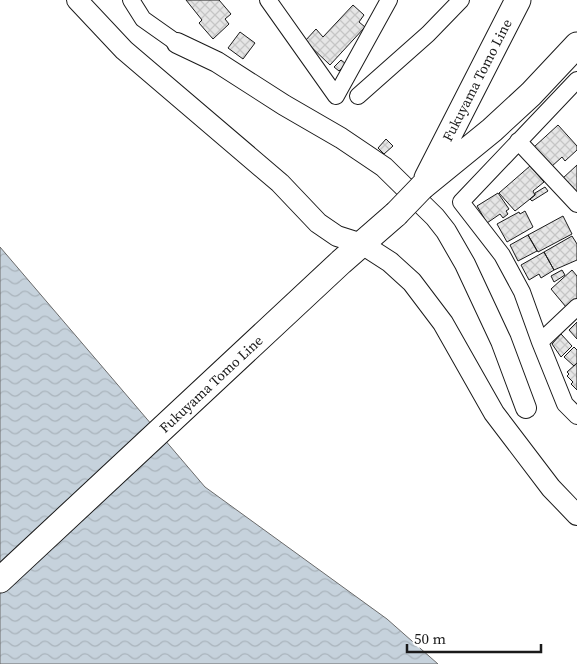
<svg xmlns="http://www.w3.org/2000/svg" width="577" height="664" viewBox="0 0 577 664" font-family="'Source Serif 4',serif">
<defs>
<pattern id="water-waves" width="16" height="10" patternUnits="userSpaceOnUse" patternTransform="scale(1.25)"><rect width="16" height="10" fill="#c6d2dc"/><path d="M0 5q4-4 8 0t8 0" fill="none" stroke="#aab4bc"/></pattern>
<pattern id="building-cross-hatch" width="8" height="8" patternUnits="userSpaceOnUse" patternTransform="scale(1.25)"><rect width="8" height="8" fill="#e6e6e6"/><path d="M0 0l8 8M0 8l8-8" fill="none" stroke="#c5c5c5"/></pattern>
</defs>
<rect width="100%" height="100%" fill="#fff"/>
<path fill="url(#water-waves)" stroke="#6a6a6a" d="M0,247L205,487L387,619L438,664H0Z"/>
<path fill="url(#building-cross-hatch)" stroke="#1a1a1a" d="M186,0H219L231,14L225,19L229,24L213,39L199,23L202,20Z
M353,5L364,15L359,22L365,27L330,65L305,41L316,29L323,37Z
M240,32L255,43L243,59L228,48Z
M341,60L346,64L339,71L334,67Z
M558,125L577,146V150L565,161L562,157L551,167L534,147Z
M386,139L393,146L384,154L378,148Z
M577,165V196L562,179Z
M530,166L544,182L533,191L535,195L515,211L499,193Z
M545,187L548,191L532,201L530,199L535,195V193Z
M498,193L509,209L506,211L508,214L503,218L500,214L487,223L477,206Z
M525,211L533,227L507,242L497,224L519,212L520,214Z
M563,216L572,234L538,252L528,235Z
M528,235L537,251L518,261L510,245Z
M572,236L577,244V260L554,270L544,252Z
M544,252L554,270L541,278L539,274L529,280L521,265Z
M562,270L565,275L554,282L551,276Z
M572,270L577,276V298L566,307L551,289Z
M577,322V339L569,330Z
M561,334L572,346L561,357L552,344Z
M574,347L577,350V363L574,366L564,357Z
M577,363V390L571,384L573,382L567,376L569,374L567,372Z"/>
<g fill="none" stroke-linecap="round" stroke-linejoin="round">
<defs>
<path id="minor" d="M131,0L143,19L177,43
M268,0L336,96L389,0
M577,80L461,202L502,255L522,292L540,342L565,404L577,416
M358,96L428,34L461,0
M518,141L577,204
M540,342L577,307"/>
<path id="tertiary" d="M77,0L124,50L280,183L318,223L337,236L362,244L390,262L412,282L443,323L494,413L551,488L577,515
M177,43L217,62L284,105L341,138L384,167L435,217L446,231L465,264L501,341L526,408"/>
<path id="primary" d="M427,178L518,0
M422,187L492,130L531,94L577,45
M0,580L341,262L396,214"/>
</defs>
<use href="#minor" stroke="#1a1a1a" stroke-width="18"/>
<use href="#tertiary" stroke="#1a1a1a" stroke-width="22"/>
<use href="#primary" stroke="#1a1a1a" stroke-width="27"/>
<use href="#minor" stroke="#fff" stroke-width="16"/>
<use href="#tertiary" stroke="#fff" stroke-width="20"/>
<use href="#primary" stroke="#fff" stroke-width="25"/>
<defs>
<path id="primary-bridge" d="M396,214L422,187"/>
</defs>
<use href="#primary-bridge" stroke="#1a1a1a" stroke-width="27" stroke-linecap="butt"/>
<use href="#primary-bridge" stroke="#fff" stroke-width="25"/>
</g>
<g text-anchor="middle" dominant-baseline="central" stroke-width="4" stroke-linejoin="round" paint-order="stroke">
<g font-size="14" fill="#1a1a1a" stroke="#fff">
<text transform="translate(477 80) rotate(-63)">Fukuyama Tomo Line</text>
<text transform="translate(211 384) rotate(-43)">Fukuyama Tomo Line</text>
</g>
</g>
<path d="M407 644v8h134v-8" fill="none" stroke="#1a1a1a" stroke-width="2.5"/>
<text x="414" y="644" font-size="15" fill="#1a1a1a" stroke="#ffffff" stroke-width="4" paint-order="stroke">50 m</text>
</svg>
